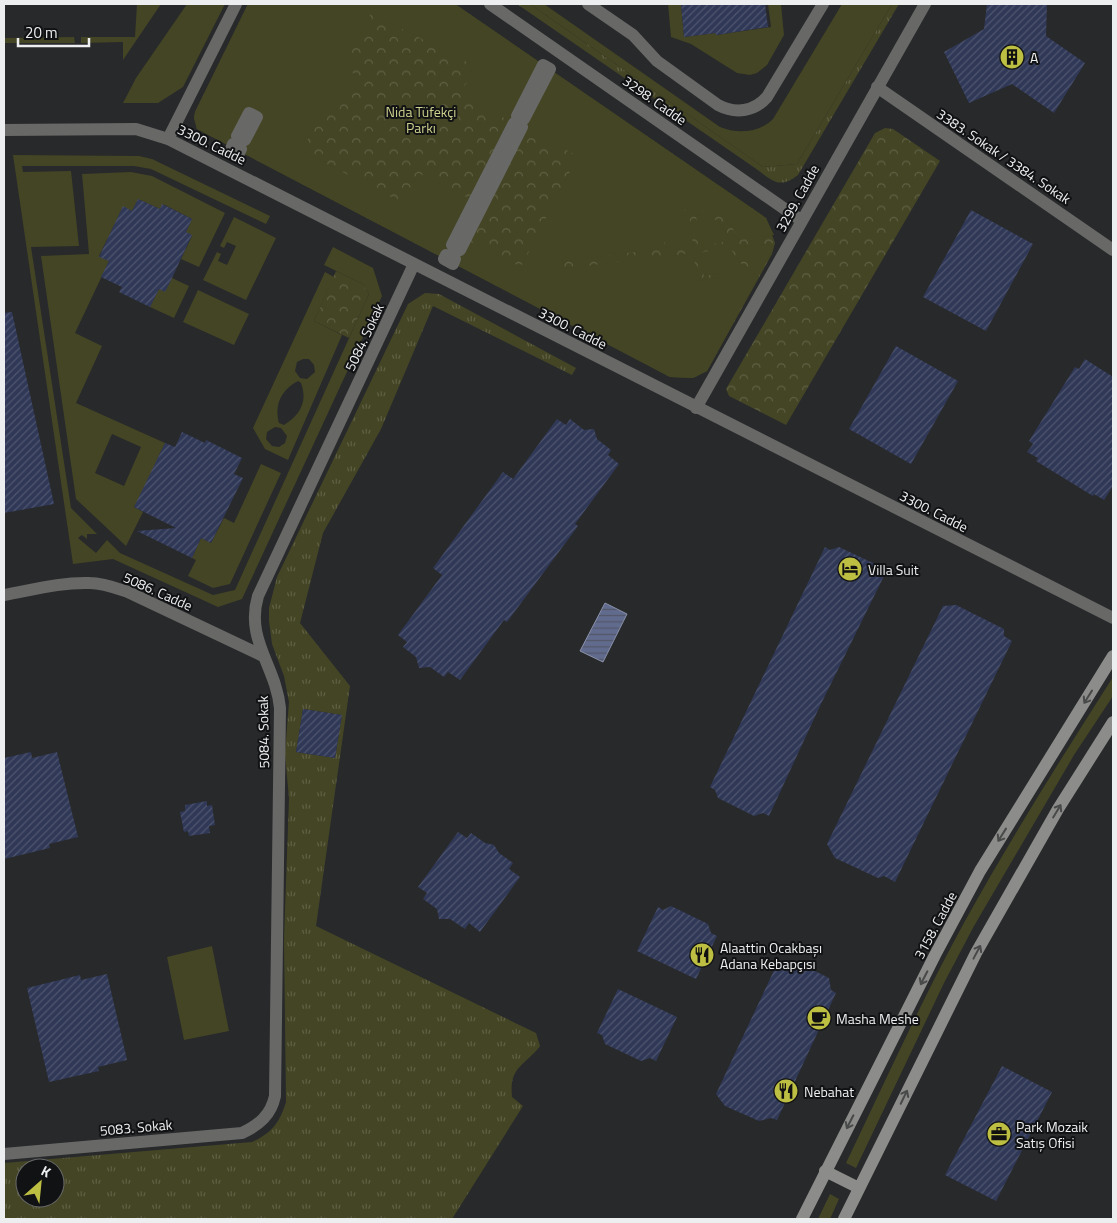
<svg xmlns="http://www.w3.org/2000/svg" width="1117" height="1223" viewBox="0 0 1117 1223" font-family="'Titillium Web',sans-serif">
<defs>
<pattern id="grass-tufts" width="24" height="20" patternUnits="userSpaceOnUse" patternTransform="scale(1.25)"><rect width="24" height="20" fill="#444524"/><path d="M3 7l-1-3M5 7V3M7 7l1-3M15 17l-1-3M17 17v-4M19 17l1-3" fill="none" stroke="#5f6044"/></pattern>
<pattern id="park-crowns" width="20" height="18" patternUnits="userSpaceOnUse" patternTransform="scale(1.25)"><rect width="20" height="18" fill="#444524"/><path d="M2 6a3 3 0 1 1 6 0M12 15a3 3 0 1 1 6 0" fill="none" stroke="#5f6044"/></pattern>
<pattern id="water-rules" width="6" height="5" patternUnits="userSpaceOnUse" patternTransform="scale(1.25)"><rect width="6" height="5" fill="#616b8e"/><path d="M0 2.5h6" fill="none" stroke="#535768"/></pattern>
<pattern id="building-hatch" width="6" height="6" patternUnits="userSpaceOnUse" patternTransform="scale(1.25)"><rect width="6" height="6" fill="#303857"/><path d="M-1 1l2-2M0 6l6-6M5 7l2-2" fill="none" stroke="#4e556f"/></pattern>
</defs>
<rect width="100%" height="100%" fill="#28292b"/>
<path fill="url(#grass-tufts)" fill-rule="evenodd" d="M517,4H530L763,167L797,164L892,4H899L798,175C779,190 772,180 755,168Z
M425,293L439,294L576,368L572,375L433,306L381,429L323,533L300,623L350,686L316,926L536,1033L540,1046C524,1067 509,1066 512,1097L523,1106L452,1219H4V1163L252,1142C272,1133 280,1122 286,1102L284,940L289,798L285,754L289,702L284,676L272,644L269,621V608L277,577L408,304ZM303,709L342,715L335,758L296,752ZM25,1168H55V1198H25Z"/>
<path fill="url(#park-crowns)" d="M248,4H455L766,218L775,243L772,254L707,371L693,378L670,377L197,129L194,118L195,112Z
M885,128L893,129L940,161L786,425L729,396L726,389L875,133Z
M336,271L363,284L369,294L349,338L314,321Z"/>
<path fill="#444524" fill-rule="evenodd" d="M137,4H161L123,60V42L81,43V37H135Z
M187,4H225L183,87L158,103H123L136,78Z
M248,4H455L766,218L774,235L737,240C731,212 707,208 682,210V216L689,215L693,245L666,248L664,238L656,239L657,249L557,262L553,270L693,253L698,281L722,277L721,273L704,276L700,255L703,252L731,248C736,263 747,269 760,274L707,371L693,378L670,377L197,129L194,118L195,112ZM371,13L475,66L460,95L578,156L521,267L465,239L474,201L418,173L402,203L302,151L325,105L338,111L356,75L351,72L357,60L349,56Z
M530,4H544L720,127C737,134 759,133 773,119L842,4H892L797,164L763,167Z
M668,4H681L684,37L715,33L716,35L771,27L768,4H781L784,35L767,65L757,73L750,75L737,73L691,44L671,37Z
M74,37L75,43H4V38Z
M13,155L139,156L152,159L270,216L266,224L151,169L134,166H22L23,172L71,171L79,246L31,247L71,508L97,534H87V539L82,535L78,538L96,553L107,540L120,553L213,595L235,590L369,294L363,284L324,265L333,247L373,268L382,296L242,599L218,607L113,559L73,564Z
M131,172L152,176L225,213L199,267L181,259L192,236L186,232L192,219L163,204L160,209L138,199L132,211L123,207L99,256L109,261L75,333L102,346L76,403L165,443L157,459L166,464L134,507L143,512L126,546L76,499L41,256L89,254L82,174ZM112,434L141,447L124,486L95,473Z
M696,216C714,214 725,225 730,241L702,245L700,242Z
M234,217L276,238L246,300L203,280L217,252L221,254L218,261L227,265L236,246L227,242L224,248L220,246Z
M775,243L763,270L746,260L738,247Z
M325,272L334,277L314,321L342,335L288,460L265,449L253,428ZM303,359H309L314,365L315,372L307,379L300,378L295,371L297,362ZM298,381L301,383C308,402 300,415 284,425L279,423C274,405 281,390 298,381ZM275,427L281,428L287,436L285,443L279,447L272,446L266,439L267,432Z
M172,278L189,286L174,318L150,307L159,289L165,291Z
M198,290L249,314L234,345L183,322Z
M261,464L281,473L230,584L213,588L188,576L196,560L192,558L201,538L211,543L224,518L234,523Z
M1113,677V696L1074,755L974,926L944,983L856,1168L846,1163C885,1082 922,999 965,921C1011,838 1062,757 1113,677Z
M212,946L229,1031L184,1040L167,957Z
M830,1194L839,1199L830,1219H818Z"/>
<path fill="url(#water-rules)" stroke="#8b92ab" d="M605,603L627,614L603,662L580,651Z"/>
<path fill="url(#building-hatch)" d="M681,4H765L768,27L716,35L715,33L684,37Z
M987,4H1047L1046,36L1085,63L1054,113L1012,84L969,103L944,52L984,29Z
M138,199L160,209L162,204L192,219L186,232L192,235L172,278L165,292L159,289L150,307L119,292L122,287L101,277L109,261L99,257L123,206L132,211Z
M971,210L1033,244L986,331L923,297Z
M12,312L54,504L4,513V313Z
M896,346L958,381L911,464L849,429Z
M1085,359L1113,377V486L1104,500L1094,494L1093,496L1036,461L1038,458L1027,452L1033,444L1029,441L1075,367L1079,369Z
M557,419L566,425L570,419L584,430L594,429L597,439L611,450L608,455L619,464L575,524L578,526L507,622L504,620L460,680L448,672L444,677L430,667L419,668L416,657L403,647L407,642L398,635L442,575L433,568L503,472L513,479Z
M182,432L205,443L206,440L242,458L234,474L243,478L211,543L201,538L192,558L137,531L176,528L134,507L165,443L175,447Z
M825,547L830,550L839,547L875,564L878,573L884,576L820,706L769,816L763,813L754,816L718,798L715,790L710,787Z
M956,605L1004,629V636L1012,641L895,882L884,876L878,878L835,858L827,844L943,606Z
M303,709L342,715L335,758L296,752Z
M31,752L32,758L57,752L78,837L49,844L50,848L4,859V758Z
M207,801V806L212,805L215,825L209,826L210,833L189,836L188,831L184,832L180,812L185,811V805Z
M458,832L467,838L471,833L485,843L494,845L499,853L513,863L509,869L520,877L480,932L469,923L465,929L450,919H439L437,909L423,899L427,893L418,887Z
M671,906L708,924L711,933L717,936L696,979L637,951L658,907L663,910Z
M797,962L829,978L831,990L836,993L777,1120L771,1118L759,1121L725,1106L716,1094L777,964Z
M107,974L127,1060L98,1067L99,1071L49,1082L27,988L80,975L81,980Z
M618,989L677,1017L656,1061L650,1058L641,1061L605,1044L602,1035L597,1033Z
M1002,1066L1052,1092L996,1201L945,1175Z"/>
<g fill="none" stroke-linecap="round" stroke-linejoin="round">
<path stroke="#686867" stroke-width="12" d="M490,4L802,221
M588,4L633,35L657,61L718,105C735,114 754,112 767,97L823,4
M543,65L550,69L524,119L517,116Z
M877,87L1113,250
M249,113L257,117L245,140L237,136Z
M514,123L522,127L460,250L452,245Z
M4,130L136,129L168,139L1113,618
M168,139L236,4
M233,144L241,149L239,153L231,149Z
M446,255L455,259L453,264L444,259Z
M696,408L925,4
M4,595C32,590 61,582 90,583C103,583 116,588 128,592L263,656
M4,1154L242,1133C259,1125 271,1115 275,1096L280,708C276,666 245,640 258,596L414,264"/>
<path stroke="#8c8c8a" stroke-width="12" d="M825,1171L859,1188
M802,1219L935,955L980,871L1113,656
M844,1219L976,953L1058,809L1113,722"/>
</g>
<defs><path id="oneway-shaft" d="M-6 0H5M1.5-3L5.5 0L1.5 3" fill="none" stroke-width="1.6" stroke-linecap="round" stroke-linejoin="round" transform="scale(1.25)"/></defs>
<g stroke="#484949">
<use href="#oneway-shaft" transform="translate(1088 697) rotate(122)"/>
<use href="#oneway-shaft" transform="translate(1057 811) rotate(-59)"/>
<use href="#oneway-shaft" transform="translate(1002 835) rotate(122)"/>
<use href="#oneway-shaft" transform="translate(977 952) rotate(-62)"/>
<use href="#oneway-shaft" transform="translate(924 978) rotate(117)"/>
<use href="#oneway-shaft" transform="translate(904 1097) rotate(-64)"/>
<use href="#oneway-shaft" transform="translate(850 1122) rotate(117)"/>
</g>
<defs>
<symbol id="building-disc" viewBox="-11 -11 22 22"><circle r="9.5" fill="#bdbf43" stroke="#111213"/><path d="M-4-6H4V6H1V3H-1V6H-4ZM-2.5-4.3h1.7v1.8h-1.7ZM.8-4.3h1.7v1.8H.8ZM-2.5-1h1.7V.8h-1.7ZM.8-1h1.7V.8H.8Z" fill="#111"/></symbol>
<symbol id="hotel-disc" viewBox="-11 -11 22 22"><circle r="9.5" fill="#bdbf43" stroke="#111213"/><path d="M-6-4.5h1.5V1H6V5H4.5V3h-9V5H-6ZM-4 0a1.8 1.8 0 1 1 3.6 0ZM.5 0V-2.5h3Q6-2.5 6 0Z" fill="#111"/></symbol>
<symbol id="restaurant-disc" viewBox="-11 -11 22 22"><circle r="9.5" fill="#bdbf43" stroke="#111213"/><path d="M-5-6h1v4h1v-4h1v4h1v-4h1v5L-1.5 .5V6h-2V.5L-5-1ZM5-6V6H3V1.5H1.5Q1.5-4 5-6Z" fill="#111"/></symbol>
<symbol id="cafe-disc" viewBox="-11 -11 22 22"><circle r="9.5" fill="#bdbf43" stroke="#111213"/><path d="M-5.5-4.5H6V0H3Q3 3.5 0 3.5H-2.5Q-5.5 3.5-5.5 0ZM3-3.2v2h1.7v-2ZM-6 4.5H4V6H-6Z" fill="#111"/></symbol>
<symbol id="office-disc" viewBox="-11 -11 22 22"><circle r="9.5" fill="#bdbf43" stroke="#111213"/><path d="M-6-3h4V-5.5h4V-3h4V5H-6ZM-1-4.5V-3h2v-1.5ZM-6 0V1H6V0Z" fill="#111"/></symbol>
</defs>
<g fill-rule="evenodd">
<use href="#building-disc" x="998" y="43" width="28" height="28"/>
<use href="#hotel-disc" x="836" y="555" width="28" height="28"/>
<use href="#restaurant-disc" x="688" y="941" width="28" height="28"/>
<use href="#cafe-disc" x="805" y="1004" width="28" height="28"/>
<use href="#restaurant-disc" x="772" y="1077" width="28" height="28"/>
<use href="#office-disc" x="985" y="1120" width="28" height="28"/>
</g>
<g text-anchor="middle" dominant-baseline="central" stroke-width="4" stroke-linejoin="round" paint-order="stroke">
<g font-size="14" fill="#edeeef" stroke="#111213" text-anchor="start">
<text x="1030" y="57">A</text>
<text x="868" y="569">Villa Suit</text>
<text x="720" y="947">Alaattin Ocakbaşı<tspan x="720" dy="16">Adana Kebapçısı</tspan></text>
<text x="836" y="1018">Masha Meshe</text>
<text x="804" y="1091">Nebahat</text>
<text x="1016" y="1126">Park Mozaik<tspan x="1016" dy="16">Satış Ofisi</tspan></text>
</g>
<g font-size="14" fill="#edeeef" stroke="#111213">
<text transform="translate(655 100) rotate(35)">3298. Cadde</text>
<text transform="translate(212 144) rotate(26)">3300. Cadde</text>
<text transform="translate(1004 156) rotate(34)">3383. Sokak / 3384. Sokak</text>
<text transform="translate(797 198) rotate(-61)">3299. Cadde</text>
<text transform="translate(573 328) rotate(27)">3300. Cadde</text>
<text transform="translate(364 337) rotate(-65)">5084. Sokak</text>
<text transform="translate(934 511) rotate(27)">3300. Cadde</text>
<text transform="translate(158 591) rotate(24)">5086. Cadde</text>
<text transform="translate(263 732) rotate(-91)">5084. Sokak</text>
<text transform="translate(935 925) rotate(-62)">3158. Cadde</text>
<text transform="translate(136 1127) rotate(-5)">5083. Sokak</text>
</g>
<g font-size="14" fill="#ced08e" stroke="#111213">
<text x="421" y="111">Nida Tüfekçi<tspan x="421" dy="16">Parkı</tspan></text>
</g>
</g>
<rect width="1117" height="1223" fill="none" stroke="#edeeef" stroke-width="10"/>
<g transform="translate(40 1183) rotate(27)"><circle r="24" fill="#111213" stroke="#696a6b"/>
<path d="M0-4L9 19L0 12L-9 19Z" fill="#bdbf43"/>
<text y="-8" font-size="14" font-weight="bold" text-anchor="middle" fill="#edeeef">K</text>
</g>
<path d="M18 38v8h71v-8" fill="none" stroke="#edeeef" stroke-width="2.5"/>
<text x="25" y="38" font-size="15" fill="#edeeef" stroke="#111213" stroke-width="4" paint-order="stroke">20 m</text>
</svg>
